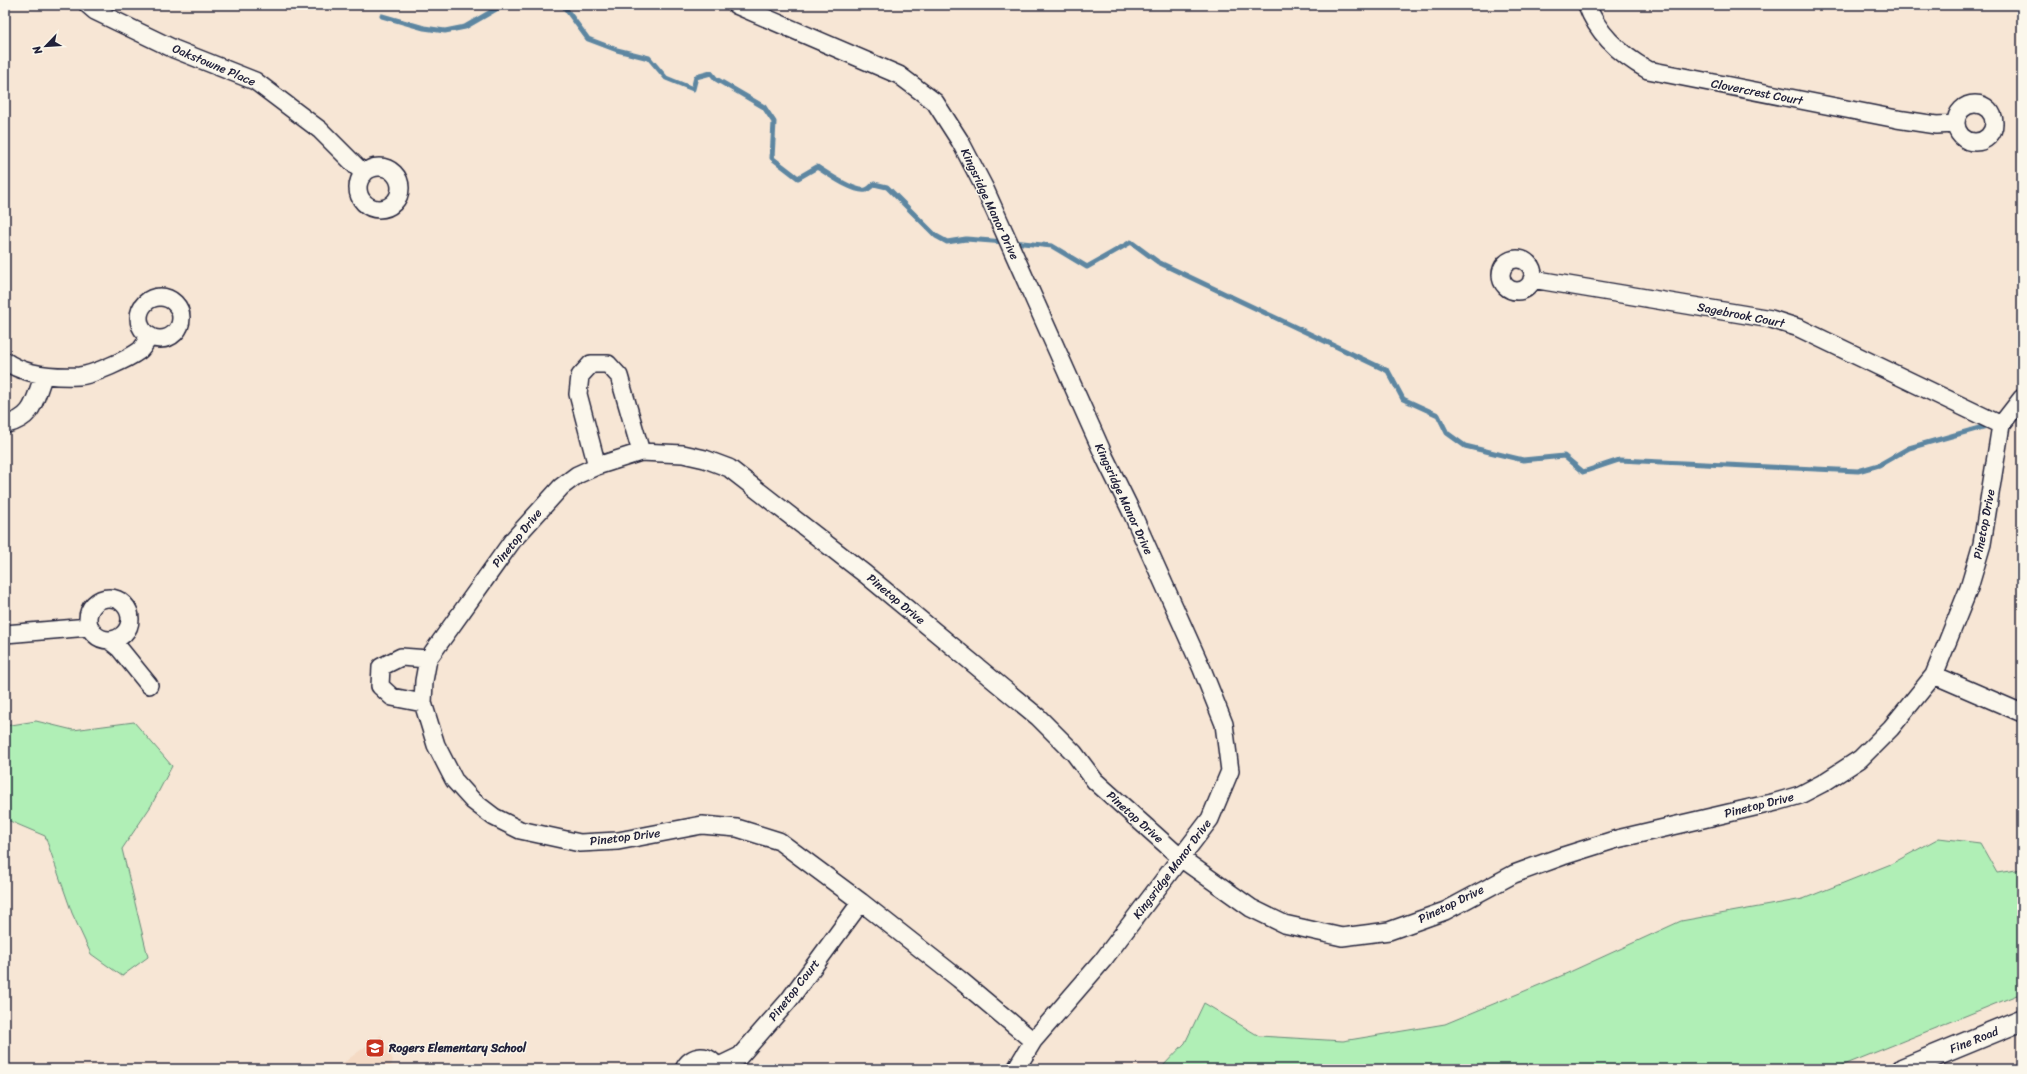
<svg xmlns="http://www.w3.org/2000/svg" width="2027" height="1074" viewBox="0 0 2027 1074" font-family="Sriracha,sans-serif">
<rect width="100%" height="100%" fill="#f7e6d5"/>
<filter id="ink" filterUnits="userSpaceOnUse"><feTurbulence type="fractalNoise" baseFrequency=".025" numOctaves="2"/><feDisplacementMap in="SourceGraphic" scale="8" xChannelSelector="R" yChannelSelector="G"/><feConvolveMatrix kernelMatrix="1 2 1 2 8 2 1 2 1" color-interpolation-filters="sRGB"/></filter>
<g filter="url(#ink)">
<path fill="#f4dac4" d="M381,1035L393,1060L390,1069H335Z"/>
<path fill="#b0efb6" stroke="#698878" d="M36,721L73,730L134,722L172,766L151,806L122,849L148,957L122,976L91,954L72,913L45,836L5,819V726Z
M1939,838L1980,843L1997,873L2022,869V993L1834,1069H1160L1185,1043L1204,1003L1259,1036L1343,1041L1445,1024L1561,976L1681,921L1803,899L1891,864Z"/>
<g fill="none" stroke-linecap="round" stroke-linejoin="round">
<path stroke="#5d86a1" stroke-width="5" d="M563,5L588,39L617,50L649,58L666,78L693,89L696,77L711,73L716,79L764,107L774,122L772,158L798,178L817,167C827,173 854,193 866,190C869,189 872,186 874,184L887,187L936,236L947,242L966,239L1005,242
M382,16L424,28L445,31L465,27L503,5
M1013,242L1052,246L1087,267L1131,242L1158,262L1388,371L1403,399L1438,415L1447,433L1465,446L1523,460L1564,456L1583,472L1619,460L1858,471L1879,465L1909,448L1990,425
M2013,418L2022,415"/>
<defs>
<path id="minor" d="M88,5L95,11L174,49L255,81L320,130L364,174
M736,5L899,75L935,102L960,141L985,189L1105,458L1132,513L1202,669L1224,724L1230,771L1210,819L1103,960L1033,1041L1016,1069
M1587,5C1598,35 1621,55 1648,70L1897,119L1936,125L1956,124
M1956 123a19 19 0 1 1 38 0a19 19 0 1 1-38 0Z
M358 188a21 21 0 1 1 42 0a21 21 0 1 1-42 0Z
M1501 275a16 16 0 1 1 32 0a16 16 0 1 1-32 0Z
M1532,279L1771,319L1799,328L2001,425
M139 318a21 21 0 1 1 42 0a21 21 0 1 1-42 0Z
M5,361C24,375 56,377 79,376C93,375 128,359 139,351C143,348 146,341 150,336
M5,423L7,424C35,417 34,399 44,375
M597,466L578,394L580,376L591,364H608L619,376L641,452
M88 619a21 21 0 1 1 42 0a21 21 0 1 1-42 0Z
M5,634L89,627
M109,640L119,648L149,685
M1934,675L2022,713
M423,703L392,697L380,686L381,667L401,657L428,659
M1033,1041L959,979L861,902L779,841L737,828L702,825L618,841L580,843L520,830L494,817L473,801L454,780L436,745L423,703L424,681L428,659L513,540L561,487L577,475L597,466L641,452L683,454L705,459L729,468L865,574L1038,717L1074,753L1095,781L1182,859L1251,908L1284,924L1342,937L1389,931L1445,911L1514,874L1563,856L1617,839L1776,802L1800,795L1823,783L1860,759L1891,728L1934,675L1969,588L1982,544L2001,425L2022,398
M717,1067L740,1056L789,1000L861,902
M684,1069C691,1054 711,1052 717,1069"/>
<path id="tertiary" d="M1903,1069L2022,1020"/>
</defs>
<use href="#minor" stroke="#22223b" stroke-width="20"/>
<use href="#tertiary" stroke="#22223b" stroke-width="24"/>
<use href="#minor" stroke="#fbf7ec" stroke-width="17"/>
<use href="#tertiary" stroke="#fbf7ec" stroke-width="21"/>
</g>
</g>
<defs>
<symbol id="school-square" viewBox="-11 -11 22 22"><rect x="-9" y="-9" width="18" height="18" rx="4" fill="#c8321e" stroke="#fbf7ec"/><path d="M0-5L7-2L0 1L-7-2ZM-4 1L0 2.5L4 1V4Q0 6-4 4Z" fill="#fff"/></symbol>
</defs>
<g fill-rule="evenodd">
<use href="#school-square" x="364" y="1037" width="22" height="22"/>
</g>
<g text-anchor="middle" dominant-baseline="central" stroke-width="3" stroke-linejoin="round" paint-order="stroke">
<g font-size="12" fill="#22223b" stroke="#fbf7ec">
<text transform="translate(214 65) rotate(23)">Oakstowne Place</text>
<text transform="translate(1757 92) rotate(11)">Clovercrest Court</text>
<text transform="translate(990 204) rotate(65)">Kingsridge Manor Drive</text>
<text transform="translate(1741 315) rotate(11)">Sagebrook Court</text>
<text transform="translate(1124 499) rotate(65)">Kingsridge Manor Drive</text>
<text transform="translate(1984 524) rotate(-79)">Pinetop Drive</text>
<text transform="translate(517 538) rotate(-51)">Pinetop Drive</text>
<text transform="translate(896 599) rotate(40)">Pinetop Drive</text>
<text transform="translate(1759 805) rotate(-14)">Pinetop Drive</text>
<text transform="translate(1135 817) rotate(42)">Pinetop Drive</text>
<text transform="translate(625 837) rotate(-7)">Pinetop Drive</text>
<text transform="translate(1172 869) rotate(-53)">Kingsridge Manor Drive</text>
<text transform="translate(1451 904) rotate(-26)">Pinetop Drive</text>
<text transform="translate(794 990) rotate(-52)">Pinetop Court</text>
<text transform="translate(1974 1040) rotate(-22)">Fine Road</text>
</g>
<g font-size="12" font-weight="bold" fill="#22223b" stroke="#fbf7ec" text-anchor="start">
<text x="389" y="1048">Rogers Elementary School</text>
</g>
</g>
<rect width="2027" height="1074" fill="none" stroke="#fbf7ec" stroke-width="20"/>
<rect x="10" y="10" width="2007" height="1054" fill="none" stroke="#22223b" stroke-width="1.5" filter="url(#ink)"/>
<g transform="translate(46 46) rotate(245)" stroke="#fbf7ec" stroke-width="3" paint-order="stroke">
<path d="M0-3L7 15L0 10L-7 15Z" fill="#22223b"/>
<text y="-6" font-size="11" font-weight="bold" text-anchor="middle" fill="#22223b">N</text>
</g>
</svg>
